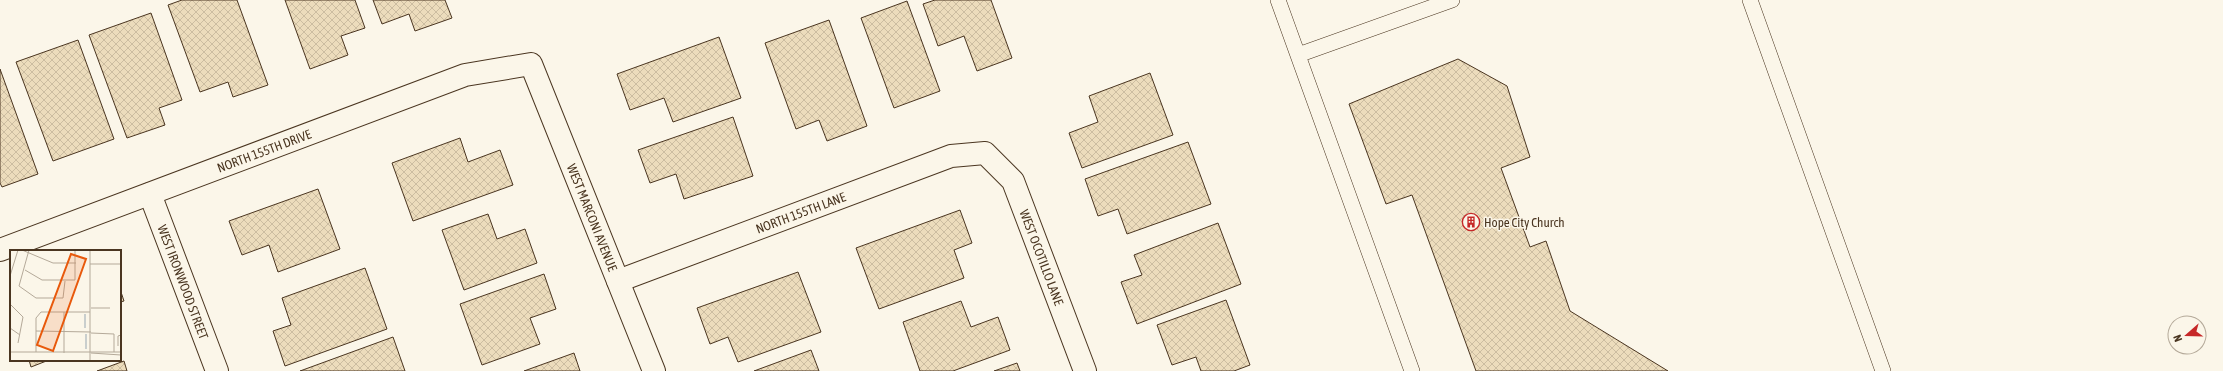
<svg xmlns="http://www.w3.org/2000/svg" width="2223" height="371" viewBox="0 0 2223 371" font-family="'Asap Condensed',sans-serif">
<defs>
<pattern id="building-cross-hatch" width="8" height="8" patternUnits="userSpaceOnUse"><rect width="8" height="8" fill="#ecdcbc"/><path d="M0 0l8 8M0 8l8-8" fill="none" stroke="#ccbda1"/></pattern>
</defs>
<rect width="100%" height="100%" fill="#fbf6e9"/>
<path fill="url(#building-cross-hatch)" stroke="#4a3520" d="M182,0H237L268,85L233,97L228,82L200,92L168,5Z
M285,0H355L365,28L341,36L348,55L310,69Z
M373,0H445L452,18L415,31L409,14L382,24Z
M935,0H991L1012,58L977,71L964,36L938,46L923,4Z
M907,1L940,91L894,108L861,18Z
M151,13L182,100L159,108L165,125L127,138L89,35Z
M829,20L867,126L827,141L819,120L796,129L765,43Z
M719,37L741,98L673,122L664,98L630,110L617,74Z
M78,40L114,139L53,161L16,62Z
M1458,59L1507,86L1530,157L1501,168L1530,247L1546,241L1570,311L1668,371H1476L1412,195L1386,204L1349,104Z
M0,69L38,174L2,187L0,183Z
M1150,73L1173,135L1082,168L1069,133L1098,122L1089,96Z
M733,117L753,176L684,199L676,174L650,183L638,150Z
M460,138L468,162L500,150L513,185L413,221L392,163Z
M1188,142L1211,204L1127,234L1118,209L1098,216L1085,179Z
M318,189L340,249L278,272L269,245L242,255L229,221Z
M960,210L972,243L954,250L964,278L879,309L856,248Z
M488,214L497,239L525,229L537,263L464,290L442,230Z
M1218,223L1241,284L1137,324L1121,282L1142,275L1134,255Z
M365,268L387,329L285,366L273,331L291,325L282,298Z
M798,272L821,332L738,362L728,337L710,344L697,308Z
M544,274L556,309L530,318L540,344L482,365L460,304Z
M120,289L124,301L120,302Z
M1226,300L1250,365L1234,371H1201L1196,357L1172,365L1157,325Z
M961,301L971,327L998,317L1010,350L953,371H920L903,322Z
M393,337L405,371H300Z
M811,350L819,371H754Z
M574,353L580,371H524Z
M29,360H49L31,367Z
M124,361L127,371H97Z
M1017,363L1020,371H994Z"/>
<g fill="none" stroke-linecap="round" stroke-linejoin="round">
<defs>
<path id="service" d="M1278,0L1412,371
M1750,0L1883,371
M1298,55L1452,0"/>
<g id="minor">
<path id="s1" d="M150,194L217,371"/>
<path id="s2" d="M0,250L465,75L531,64L654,371"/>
<path id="s3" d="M618,281L951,156L985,153L1013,181L1085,371"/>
</g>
</defs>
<use href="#service" stroke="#4a3520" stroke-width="16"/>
<use href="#minor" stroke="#4a3520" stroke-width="24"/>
<use href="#service" stroke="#fbf6e9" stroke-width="15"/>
<use href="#minor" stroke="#fbf6e9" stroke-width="22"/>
</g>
<defs>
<symbol id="building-ring" viewBox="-11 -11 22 22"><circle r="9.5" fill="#fbf6e9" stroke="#c62828" stroke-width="1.5"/><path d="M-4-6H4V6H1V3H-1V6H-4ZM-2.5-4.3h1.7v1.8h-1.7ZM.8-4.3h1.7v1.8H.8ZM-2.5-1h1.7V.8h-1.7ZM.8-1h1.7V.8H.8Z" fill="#c62828"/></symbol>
</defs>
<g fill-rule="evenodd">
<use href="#building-ring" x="1461" y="212" width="20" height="20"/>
</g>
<g text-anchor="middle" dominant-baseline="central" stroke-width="3" stroke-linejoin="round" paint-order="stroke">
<g font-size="13" fill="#4a3520" stroke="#fbf6e9">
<text stroke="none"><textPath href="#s2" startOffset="282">NORTH 155TH DRIVE</textPath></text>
<text stroke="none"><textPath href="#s3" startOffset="195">NORTH 155TH LANE</textPath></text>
<text stroke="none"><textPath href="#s2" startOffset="729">WEST MARCONI AVENUE</textPath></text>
<text stroke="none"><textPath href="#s3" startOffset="511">WEST OCOTILLO LANE</textPath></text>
<text stroke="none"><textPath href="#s1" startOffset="94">WEST IRONWOOD STREET</textPath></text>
</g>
<g font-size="13" fill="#4a3520" stroke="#fbf6e9" text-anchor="start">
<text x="1484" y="222">Hope City Church</text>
</g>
</g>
<g transform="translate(10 250)">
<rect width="111" height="111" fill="#fbf6e9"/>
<path fill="none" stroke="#c9cecd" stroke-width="2" d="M75,78V64M76,84V99"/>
<path fill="none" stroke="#b4a999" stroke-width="1" d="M12,0L43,13H66M19,0L9,36L26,48H53L55,31M80,14H111M15,20L32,30H65V0M0,26L8,0M0,54L13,67L8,93M81,58H100M0,78L10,85M26,81L81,82M81,83L104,84V102M108,96V86L111,85M0,102H111M26,102V68L31,62H80M54,103V62M81,103L111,105M80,111V0"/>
<path fill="#e8590c" fill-opacity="0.15" stroke="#e8590c" stroke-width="2" d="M61,4L76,9L43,101L27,95Z"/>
<rect width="111" height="111" fill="none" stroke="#4a3520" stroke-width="2"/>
</g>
<g transform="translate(2187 335) rotate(250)"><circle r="19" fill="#fbf6e9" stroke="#b4a999"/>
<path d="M0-3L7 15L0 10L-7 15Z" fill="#c62828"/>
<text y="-6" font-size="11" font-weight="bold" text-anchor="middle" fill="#4a3520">N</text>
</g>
</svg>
